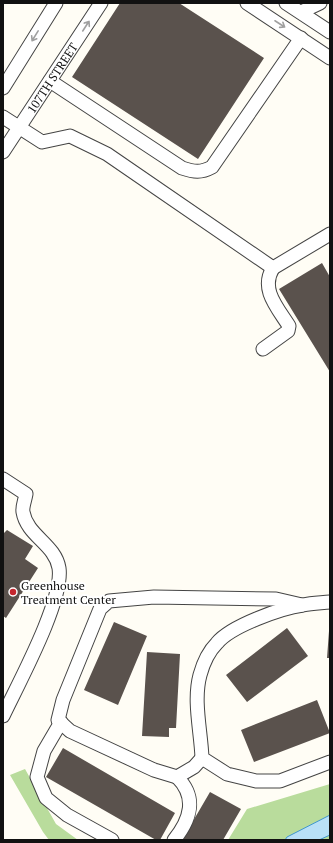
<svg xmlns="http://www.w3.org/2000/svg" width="333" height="843" viewBox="0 0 333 843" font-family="'PT Serif',serif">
<rect width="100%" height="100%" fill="#fffdf5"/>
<path fill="#b9dc9c" d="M25,769L56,824L78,840H49L43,832L10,775Z
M330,784V840H228L247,809Z"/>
<path fill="#b9e0f7" stroke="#3f96cf" d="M330,815V835L319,840H285L287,837Z"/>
<path fill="#5a524d" d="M120,3H179L264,58L198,159L72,77Z
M322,263L330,277V372L279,289Z
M7,530L33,546L25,559L38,568L6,618L3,616V534Z
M114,622L147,636L118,705L84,690Z
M287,628L308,656L247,702L226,675Z
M329,631H330V658H327Z
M147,652L180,654L176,728H169V737L142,736Z
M317,700L330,733L254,762L241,730Z
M63,748L175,813L160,840H156L46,777Z
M210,792L241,809L223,840H182Z"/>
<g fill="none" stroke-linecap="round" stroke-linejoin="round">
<defs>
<g id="minor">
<path d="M247,3L330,58"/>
<path d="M286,3L330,32"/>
<path d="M301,12L320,3"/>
<path d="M50,81L182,168C194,172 201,173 212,167L301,38"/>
<path d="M3,88L56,3"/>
<path d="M3,117L42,142L70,136L107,154L273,268L330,234"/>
<path id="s1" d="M3,152L101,3"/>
<path d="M263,349L288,331L289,326C277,307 260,289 273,268"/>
<path d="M3,479L26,494C25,500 22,507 23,512C27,536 55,544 59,568C64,600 18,684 3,716"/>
<path d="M330,602C321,603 312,603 303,605C281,608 231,626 217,643C209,651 203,664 200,675C193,701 201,731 202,758L227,774L256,781H280L330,762"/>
<path d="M61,722L44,751L37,777L46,798L67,815L112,840"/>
<path d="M202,758L194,767L177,777L154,770L70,731L58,720L63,700L100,609L109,601L154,597L276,599L302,605"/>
<path d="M174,840C191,819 197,797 177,777"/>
</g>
</defs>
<use href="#minor" stroke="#444" stroke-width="15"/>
<use href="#minor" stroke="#fff" stroke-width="13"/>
</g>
<defs><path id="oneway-shaft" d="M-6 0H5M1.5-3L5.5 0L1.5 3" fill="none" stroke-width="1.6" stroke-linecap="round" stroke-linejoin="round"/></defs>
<g stroke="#a0a0a0">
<use href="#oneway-shaft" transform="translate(280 24) rotate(33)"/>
<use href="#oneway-shaft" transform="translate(86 26) rotate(-57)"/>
<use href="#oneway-shaft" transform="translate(35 36) rotate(122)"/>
</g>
<circle fill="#c4262e" stroke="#fff" stroke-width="1.5" cx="13" cy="592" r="4"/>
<g text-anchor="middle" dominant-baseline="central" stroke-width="4" stroke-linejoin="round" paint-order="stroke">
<g font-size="12" fill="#111" stroke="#fff">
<text stroke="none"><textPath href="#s1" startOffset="89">107TH STREET</textPath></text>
</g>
<g font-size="12" fill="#111" stroke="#fff" text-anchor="start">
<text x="21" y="585">Greenhouse<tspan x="21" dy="14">Treatment Center</tspan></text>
</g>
</g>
<rect width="333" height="843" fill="none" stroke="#111111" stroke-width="8"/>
</svg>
